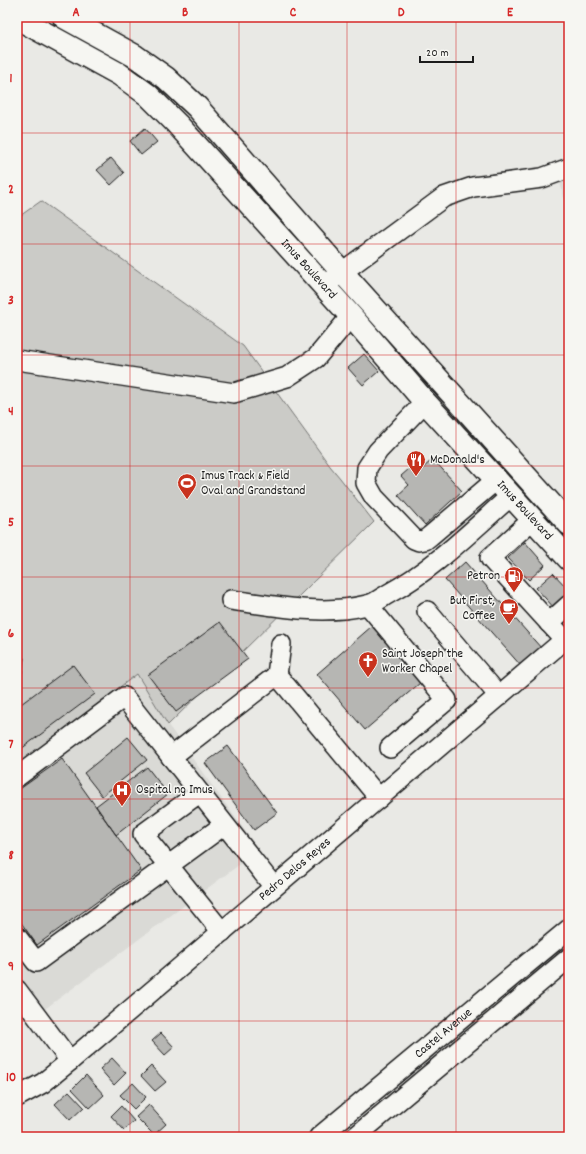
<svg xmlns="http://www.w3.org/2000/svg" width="586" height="1154" viewBox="0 0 586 1154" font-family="Dekko,sans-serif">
<rect width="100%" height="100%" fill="#e9e9e5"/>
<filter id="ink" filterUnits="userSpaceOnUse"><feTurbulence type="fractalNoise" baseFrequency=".025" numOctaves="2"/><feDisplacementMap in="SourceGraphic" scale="8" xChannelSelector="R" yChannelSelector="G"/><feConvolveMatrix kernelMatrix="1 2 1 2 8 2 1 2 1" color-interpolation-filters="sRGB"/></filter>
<g filter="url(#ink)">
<path fill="#dadad6" d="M569,158V217L555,163Z
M137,674L168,725L259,850L30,1020L17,1002V765Z"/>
<path fill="#cbcbc7" stroke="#747472" d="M41,201L243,346L330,466L340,478L374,522L168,725L137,674L17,765V218Z"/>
<path fill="#b6b6b3" stroke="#1c1c1c" d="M145,128L157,142L141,155L130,141Z
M111,158L124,173L111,185L97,170Z
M364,354L379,371L363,385L348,368Z
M433,459L462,491L425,525L398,495L409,485L401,476L417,462L422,469Z
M525,542L545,565L529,580L508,558Z
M465,562L542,649L522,667L445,580Z
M553,573L569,590V599L556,610L536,588Z
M220,622L248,659L176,712L148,675Z
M372,626L420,683L365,730L317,674Z
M17,657L24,658L17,705Z
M73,665L95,694L17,752V707Z
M128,737L147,760L102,796L84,773Z
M228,746L277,813L254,830L205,763Z
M62,759L141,870L37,945L17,917V791Z
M147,767L168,794L116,835L96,806Z
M161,1033L174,1047L165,1055L152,1041Z
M112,1058L126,1073L114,1085L100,1069Z
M151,1066L166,1082L155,1091L141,1076Z
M86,1075L104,1095L90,1108L72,1089Z
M133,1083L146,1097L134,1109L120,1095Z
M69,1091L84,1107L70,1120L55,1104Z
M149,1105L166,1124L154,1135L136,1117Z
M121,1106L134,1121L124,1130L111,1116Z"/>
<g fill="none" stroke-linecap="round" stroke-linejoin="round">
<defs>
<g id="minor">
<path d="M330,281L444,197L473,187L542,178L569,168"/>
<path d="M17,360L234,393L287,377L316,358L351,316"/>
<path d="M425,402L378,451L367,468L366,483L374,497L414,539L419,541L425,540L430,536L496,480"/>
<path d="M532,520L490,558L565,640"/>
<path d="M231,600C276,606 322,616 367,605C374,604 381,598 388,594C434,569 472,530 511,496"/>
<path d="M368,605L447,700L390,748"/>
<path d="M427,611L499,696"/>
<path d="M549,623L569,605"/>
<path d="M277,675L281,644"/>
<path d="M171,757L277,675L379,798"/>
<path d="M17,777L124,697L274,887"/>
<path d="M199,793L143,834L222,932"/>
<path d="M17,937L36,962L224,825"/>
<path d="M17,990L70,1061"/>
<path id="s1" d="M17,1097L43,1083L70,1061L569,636"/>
<path id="s2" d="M319,1137L569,929"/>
<path d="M355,1137L569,958"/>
</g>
<g id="major">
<path d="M64,17L135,56L166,78L197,107L341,271L569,524"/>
<path id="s3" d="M17,18L119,74L148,95L177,124L351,316L425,402L569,559"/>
</g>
</defs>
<use href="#minor" stroke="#1c1c1c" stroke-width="22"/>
<use href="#major" stroke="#1c1c1c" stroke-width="25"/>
<use href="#minor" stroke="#f6f6f2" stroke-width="19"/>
<use href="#major" stroke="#f6f6f2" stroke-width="22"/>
</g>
</g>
<path fill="none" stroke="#d62828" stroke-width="1" stroke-opacity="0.55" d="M130,17V1137M239,17V1137M347,17V1137M456,17V1137M17,133H569M17,244H569M17,355H569M17,466H569M17,577H569M17,688H569M17,799H569M17,910H569M17,1021H569"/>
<defs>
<symbol id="restaurant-pin" viewBox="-11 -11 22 30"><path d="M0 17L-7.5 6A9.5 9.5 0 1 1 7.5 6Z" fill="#c8321e" stroke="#f6f6f2"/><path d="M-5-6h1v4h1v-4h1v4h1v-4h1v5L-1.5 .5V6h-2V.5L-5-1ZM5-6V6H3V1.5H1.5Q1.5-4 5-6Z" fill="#fff"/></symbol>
<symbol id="stadium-pin" viewBox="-11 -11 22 30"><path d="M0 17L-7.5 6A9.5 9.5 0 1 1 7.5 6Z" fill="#c8321e" stroke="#f6f6f2"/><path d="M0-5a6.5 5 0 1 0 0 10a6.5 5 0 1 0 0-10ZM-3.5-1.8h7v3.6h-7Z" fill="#fff"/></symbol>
<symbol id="fuel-pin" viewBox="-11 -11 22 30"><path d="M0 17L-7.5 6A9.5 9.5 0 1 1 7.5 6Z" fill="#c8321e" stroke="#f6f6f2"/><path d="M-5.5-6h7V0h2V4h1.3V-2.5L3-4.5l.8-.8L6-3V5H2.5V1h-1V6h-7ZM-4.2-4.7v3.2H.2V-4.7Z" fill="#fff"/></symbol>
<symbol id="cafe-pin" viewBox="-11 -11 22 30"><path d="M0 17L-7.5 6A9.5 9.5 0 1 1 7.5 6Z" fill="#c8321e" stroke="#f6f6f2"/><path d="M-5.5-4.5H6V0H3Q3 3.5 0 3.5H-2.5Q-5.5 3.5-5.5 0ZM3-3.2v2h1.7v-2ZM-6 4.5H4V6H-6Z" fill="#fff"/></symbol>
<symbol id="church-pin" viewBox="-11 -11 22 30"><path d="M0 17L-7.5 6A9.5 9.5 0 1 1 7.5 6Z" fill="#c8321e" stroke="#f6f6f2"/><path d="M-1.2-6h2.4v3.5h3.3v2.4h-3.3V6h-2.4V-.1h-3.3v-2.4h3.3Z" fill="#fff"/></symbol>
<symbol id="hospital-pin" viewBox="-11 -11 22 30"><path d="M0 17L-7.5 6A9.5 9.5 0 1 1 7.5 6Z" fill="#c8321e" stroke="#f6f6f2"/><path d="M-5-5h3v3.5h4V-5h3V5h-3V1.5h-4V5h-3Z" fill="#fff"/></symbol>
</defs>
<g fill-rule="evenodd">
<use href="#restaurant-pin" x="405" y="449" width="22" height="30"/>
<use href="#stadium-pin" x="176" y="472" width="22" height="30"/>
<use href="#fuel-pin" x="503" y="565" width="22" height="30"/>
<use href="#cafe-pin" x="498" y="597" width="22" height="30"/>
<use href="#church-pin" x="357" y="650" width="22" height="30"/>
<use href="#hospital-pin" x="111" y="779" width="22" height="30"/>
</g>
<g text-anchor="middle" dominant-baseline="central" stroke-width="3" stroke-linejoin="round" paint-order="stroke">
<g font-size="13" fill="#1c1c1c" stroke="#f6f6f2">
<text stroke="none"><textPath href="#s3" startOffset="389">Imus Boulevard</textPath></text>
<text stroke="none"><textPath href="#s3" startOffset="713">Imus Boulevard</textPath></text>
<text stroke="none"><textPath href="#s1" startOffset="360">Pedro Delos Reyes</textPath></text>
<text stroke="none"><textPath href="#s2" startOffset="162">Castel Avenue</textPath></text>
</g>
<g font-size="13" fill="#1c1c1c" stroke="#f6f6f2" text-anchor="start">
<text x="430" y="460">McDonald's</text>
<text x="201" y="476">Imus Track &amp; Field<tspan x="201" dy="15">Oval and Grandstand</tspan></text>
<text x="500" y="576" text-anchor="end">Petron</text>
<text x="495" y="601" text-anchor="end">But First,<tspan x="495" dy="15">Coffee</tspan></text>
<text x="382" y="654">Saint Joseph the<tspan x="382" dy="15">Worker Chapel</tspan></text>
<text x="136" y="790">Ospital ng Imus</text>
</g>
</g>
<rect width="586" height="1154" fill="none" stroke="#f6f6f2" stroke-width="44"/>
<path d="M420 56v6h53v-6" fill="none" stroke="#1c1c1c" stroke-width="2"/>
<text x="426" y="56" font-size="12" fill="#1c1c1c" stroke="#f6f6f2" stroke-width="3" paint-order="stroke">20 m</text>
<rect x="22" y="22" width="542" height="1110" fill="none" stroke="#d62828" stroke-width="1.5"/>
<g font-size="13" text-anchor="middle" font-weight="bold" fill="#d62828">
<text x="76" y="16">A</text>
<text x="185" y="16">B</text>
<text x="293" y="16">C</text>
<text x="401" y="16">D</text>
<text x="510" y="16">E</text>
<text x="11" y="82">1</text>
<text x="11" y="193">2</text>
<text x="11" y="304">3</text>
<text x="11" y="415">4</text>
<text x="11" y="526">5</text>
<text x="11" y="637">6</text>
<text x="11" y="748">7</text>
<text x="11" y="859">8</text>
<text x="11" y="970">9</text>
<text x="11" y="1081">10</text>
</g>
</svg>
